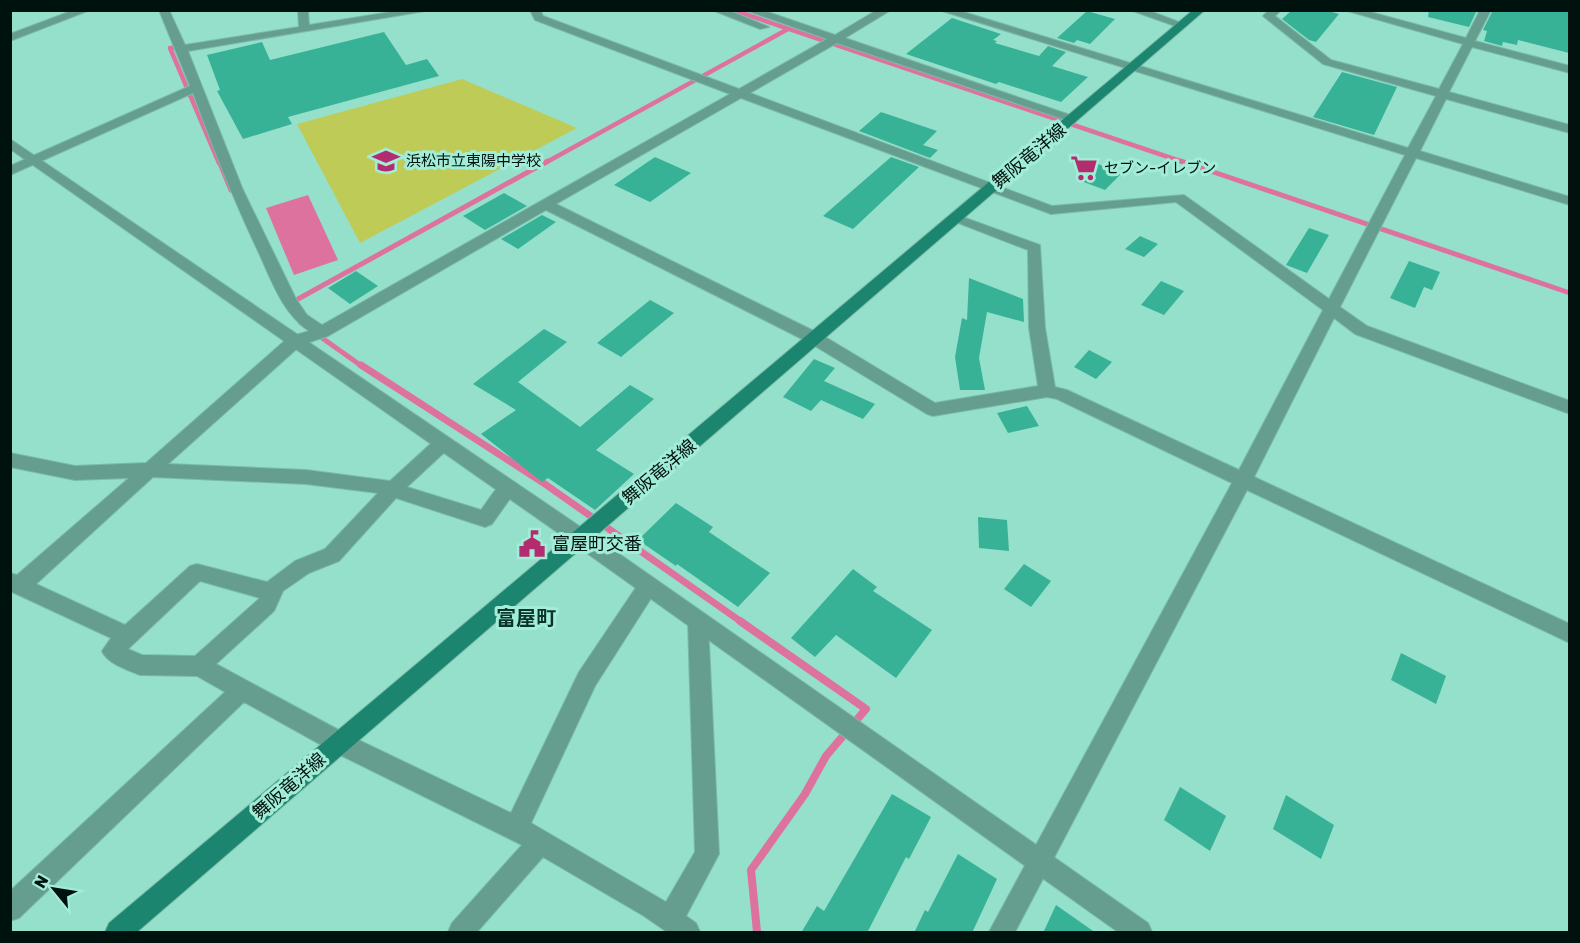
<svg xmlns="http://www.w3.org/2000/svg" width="1580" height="943" viewBox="0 0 1580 943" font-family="Rubik,'Noto Sans JP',sans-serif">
<rect width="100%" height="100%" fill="#95e0cb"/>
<path fill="#becb57" d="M462,79L577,128L360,243L297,124Z"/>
<path fill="#de729f" d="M308,195L338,260L294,275L266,208Z"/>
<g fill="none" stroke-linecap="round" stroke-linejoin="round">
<path stroke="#de729f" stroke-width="4.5" d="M733,10L1186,163
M182,47L170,48L219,163
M545,163L788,29"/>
<path stroke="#de729f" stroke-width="5" d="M219,161L231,190
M1181,161L1570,293
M289,304L548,161
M301,323L363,367"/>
<path stroke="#de729f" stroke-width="7" d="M361,365L542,482L743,623"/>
<path stroke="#de729f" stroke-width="8" d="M740,621L866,709L826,756L805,794L751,870L757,932"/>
</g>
<path fill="#38b297" d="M1292,10H1325L1339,14L1316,42L1309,40L1282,19Z
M1429,10H1477L1469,27L1428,17Z
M1493,10H1569V53L1518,40L1517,45L1503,42L1502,46L1484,41L1487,31L1483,30Z
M1087,11L1115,19L1090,44L1077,40L1074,43L1057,38Z
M952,18L1001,34L993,40L997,41L995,43L1039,56L1048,46L1066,52L1052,66L1088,77L1061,102L999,82L996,84L906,54Z
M384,32L406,65L427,59L439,76L288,117L292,124L243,139L217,91L220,90L207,55L262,42L270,60Z
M1342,72L1397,87L1374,135L1313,117Z
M881,112L937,131L923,145L938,150L930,158L859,131Z
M655,157L691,173L650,202L614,185Z
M891,157L919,167L853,229L823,216Z
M1098,164L1122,173L1105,190L1081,181Z
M504,193L527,206L485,230L463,216Z
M542,215L556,222L518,249L501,239Z
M1309,228L1329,235L1307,273L1286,265Z
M1140,236L1158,244L1144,257L1125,249Z
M1409,261L1440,272L1432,290L1424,287L1415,308L1390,298Z
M356,271L378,286L350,304L328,288Z
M969,278L1023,299L1024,322L987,312L979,358L985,390H960L955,357L962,318L967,320Z
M1161,281L1184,291L1164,315L1141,305Z
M650,300L674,313L621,357L597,343Z
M544,329L567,342L518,382L580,427L630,385L654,399L596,450L634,474L595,510L548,478L542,482L481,434L516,410L473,384Z
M1089,350L1112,362L1096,379L1074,367Z
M814,359L835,368L824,381L875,404L863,419L821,400L811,411L783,397Z
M1027,406L1039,426L1008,433L997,413Z
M676,503L713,527L709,532L770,573L738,607L677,564L676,566L638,540Z
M978,517L1007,520L1009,551L979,548Z
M1024,564L1051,581L1031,607L1004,589Z
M853,569L877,587L873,591L932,630L896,678L836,635L815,657L791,638Z
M1401,653L1446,676L1436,704L1391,680Z
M1180,787L1226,816L1210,851L1164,820Z
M892,794L931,817L909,859L906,857L867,933H801L817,906L824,911Z
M1286,795L1334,825L1321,859L1273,829Z
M958,854L997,879L972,933H914L925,910L928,912Z
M1056,905L1096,933H1043Z"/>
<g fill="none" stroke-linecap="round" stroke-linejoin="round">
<defs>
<path id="minor" d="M74,10H90L10,41V34Z
M159,10H169L185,45L299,27L298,10H308L309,25L403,10H431L188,51L243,190L296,299L307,315L322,325L730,94L535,20L530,10H540L543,16L739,89L827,39L745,10H762L835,35L877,10H891L845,38L1079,118L1069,121L837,43L750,93L1052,206L1184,195L1329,299L1405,155L939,10H957L1408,148L1436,96L1323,64L1263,16L1269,10H1281L1275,16L1331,60L1439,89L1463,44L1344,10H1363L1466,38L1480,10H1491L1475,41L1570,66V73L1472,47L1449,92L1570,125V133L1446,99L1420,151L1570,197V205L1416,158L1340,307L1367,326L1570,401V414L1355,334L1334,318L1254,477L1570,624V643L1247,490L1015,932H989L1232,483L1057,399L1047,397L933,416L927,414L810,343L546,210L328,336L301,345L168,464L306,470L390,481L437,438H449L452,443L449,448L407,487L481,510C490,499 499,478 514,483L517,488L514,493L492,524L485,527L396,498L339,561L309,573L283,591L274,611L216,664L348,735L511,813L579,672L641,580L648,577L655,580L658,586L655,592L595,686L531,823L666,902L695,852L688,622L691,616L698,613L705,616L708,622L719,854L686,916L696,923L700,932H667L644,916L543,857L477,932H448L452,923L522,845L332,751L244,702L19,918L10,921V891L225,692L197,676L140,675C127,670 107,663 102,651L111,638L10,591V573L17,575L129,478L75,480L10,467V453L75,466L146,463L289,337L309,331C282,313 271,279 258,251C233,199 213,147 193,93L10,175V166L190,86ZM741,98L1051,214L1176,202L1323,310L1239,470L1067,390L1055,387L1045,328L1040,245L960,216H950L948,219L1028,250L1029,328L1038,386L935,403L822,335L556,204ZM153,477L306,484L378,493L325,549L295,561L267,582L197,564L190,566L125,625L36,584ZM200,581L260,598L195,656L142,655L128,649Z
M712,10H728L769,27L760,29Z
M1130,10H1147L1187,25L1178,27Z"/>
<path id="tertiary" d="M10,139L588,532L1148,923L1152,932H1118L574,544L10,149Z"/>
<path id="secondary" d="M1193,10H1205L137,932H105L109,923Z"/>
</defs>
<use href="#minor" stroke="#7abba9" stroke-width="2"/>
<use href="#tertiary" stroke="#7abba9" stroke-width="2"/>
<use href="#secondary" stroke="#7abba9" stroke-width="2"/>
<use href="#minor" fill="#659e8e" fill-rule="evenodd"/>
<use href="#tertiary" fill="#659e8e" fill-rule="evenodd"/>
<use href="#secondary" fill="#1c856f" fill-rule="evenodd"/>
</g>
<defs>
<symbol id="school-bare" viewBox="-9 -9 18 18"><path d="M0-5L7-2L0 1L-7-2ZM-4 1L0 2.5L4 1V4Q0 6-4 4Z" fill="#b32c6f" stroke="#a2edd8" stroke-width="2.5" paint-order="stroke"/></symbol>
<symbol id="supermarket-bare" viewBox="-9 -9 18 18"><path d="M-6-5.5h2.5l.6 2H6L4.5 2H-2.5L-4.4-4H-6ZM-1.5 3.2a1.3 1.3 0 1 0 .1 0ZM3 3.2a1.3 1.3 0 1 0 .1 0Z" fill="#b32c6f" stroke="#a2edd8" stroke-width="2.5" paint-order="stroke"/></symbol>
<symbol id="civic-bare" viewBox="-9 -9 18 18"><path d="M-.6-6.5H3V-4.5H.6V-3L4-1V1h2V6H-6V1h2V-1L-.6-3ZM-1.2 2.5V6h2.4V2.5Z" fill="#b32c6f" stroke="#a2edd8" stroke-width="2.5" paint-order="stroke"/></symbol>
</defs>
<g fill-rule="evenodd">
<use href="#school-bare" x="367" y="142" width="38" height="38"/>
<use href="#supermarket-bare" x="1065" y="149" width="38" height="38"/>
<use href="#civic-bare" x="513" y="525" width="38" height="38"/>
</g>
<g text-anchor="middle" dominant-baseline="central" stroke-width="6" stroke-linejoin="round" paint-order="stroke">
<g font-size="15" fill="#00120d" stroke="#a2edd8" text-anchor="start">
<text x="406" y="161">浜松市立東陽中学校</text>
<text x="1104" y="168">セブン-イレブン</text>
</g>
<g font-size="18" fill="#00120d" stroke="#a2edd8">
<text transform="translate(1029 156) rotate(-40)">舞阪竜洋線</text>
<text transform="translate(659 472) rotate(-40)">舞阪竜洋線</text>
<text transform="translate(289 786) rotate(-41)">舞阪竜洋線</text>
</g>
<g font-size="18" fill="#00120d" stroke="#a2edd8" text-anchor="start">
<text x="552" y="544">富屋町交番</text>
</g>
<g font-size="20" font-weight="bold" fill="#0b352b" stroke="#a2edd8">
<text x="526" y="618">富屋町</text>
</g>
</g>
<rect width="1580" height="943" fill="none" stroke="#00120d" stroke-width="24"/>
<g transform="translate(54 889) rotate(300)" stroke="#a2edd8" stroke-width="4.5" paint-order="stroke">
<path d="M0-4.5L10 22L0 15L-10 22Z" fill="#00120d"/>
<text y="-9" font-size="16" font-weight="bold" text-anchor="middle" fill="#00120d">N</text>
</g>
</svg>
